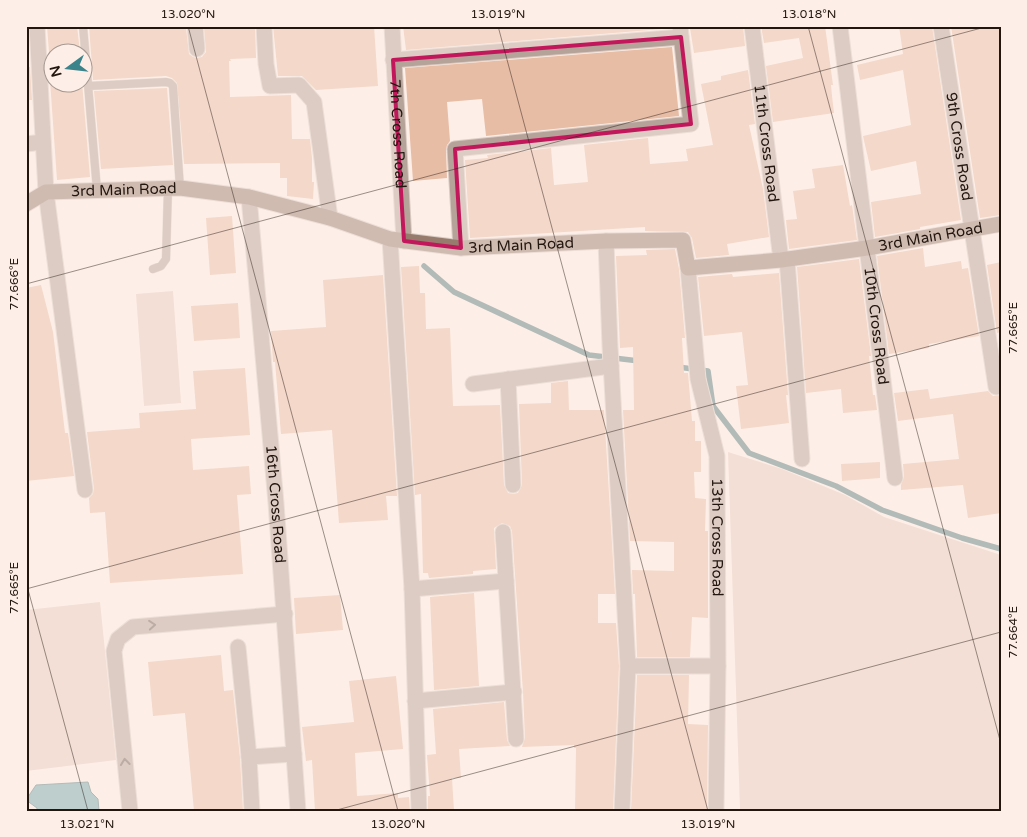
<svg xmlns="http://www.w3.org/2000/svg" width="1027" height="837" viewBox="0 0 1027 837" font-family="'Varela Round',sans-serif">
<rect width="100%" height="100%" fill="#fdefe7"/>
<path fill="#e7ccbe" d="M173,291L181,403L144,406L136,294Z
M728,452L782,469L845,495L884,517L1001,555V811L740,810Z
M100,602L116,760L26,771V610Z"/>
<path fill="#70a7ae" stroke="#597c7e" d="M88,782L91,792L98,799L99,811H37V808L26,800L36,785Z"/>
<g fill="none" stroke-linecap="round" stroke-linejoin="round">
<path stroke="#597c7e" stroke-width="5.5" d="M424,266L454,292L589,355L639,361
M678,367L708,371L713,406L749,453L836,486L882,510L962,538L1001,549"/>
</g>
<path fill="#e8bda6" d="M47,26H77L80,52H49Z
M89,26H183L186,28L189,54L193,57L197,58L202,57L206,52L204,27L255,26L256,58L230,59L231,61H229L230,97L291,95L292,139H310L312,158V182H314L313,199L287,196V178H280V163L184,164L177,83L172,78L166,76L93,80Z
M273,26H374L378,86L316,90L302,76H278Z
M403,26H662V29L406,50Z
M700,26H743L745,46L694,53L690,28Z
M761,26H825L833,85H831L832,96L834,113L773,122L766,66L803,58L799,38L764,43Z
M899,26H932L961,220L920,227V229L875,237L871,202L921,194L916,161L871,171L863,136L911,125L903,70L860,80L857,65L903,54Z
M951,26H1001V215L980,218Z
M672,47L679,116L486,136L482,99L447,102L450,141L447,145L446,150L447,178L413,181L405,68Z
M49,66H52V82H82L90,177L57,180Z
M26,67H30L32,100H26Z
M748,70L755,124L749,125L763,189L769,237L727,244L729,255L696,258L692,238L688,232L645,231V227L470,238L465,160L488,158L487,155L551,148L554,185L588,182L584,145L648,138L650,164L688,161L686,149L713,145L701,84L721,80V76Z
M167,88L173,165L101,169L94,91Z
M843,165L850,206L852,205L857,240L789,249L786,220L797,219L793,191L815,188L812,169Z
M232,216L236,273L210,275L206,218Z
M923,248L925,267L961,261L962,269L968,268L979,336L929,344V348L889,354L877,256Z
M675,249L679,269L685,338H682L684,373H688L692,421H695V441H701V472H694L695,498L706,499L705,531H708V618L692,617L690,657H637L635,594H633L632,570L674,571V542L630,541L623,410H634L633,347L620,348L616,256L647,255L646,250Z
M859,259L871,356H869L873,395H875L877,410L843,413L841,389L806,393L797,267Z
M1001,262V332L997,333L987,265Z
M419,266L420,293H425L426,329L450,328L453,406L500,405L504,485L508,493L513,494L518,493L522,485L519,404L551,403V383L568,381L569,410H604L615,594H598V623H616L619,666L613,811H575L576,748H574V745L522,747L525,738L523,692L512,531L510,526L502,523L494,528L496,569L473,571V574L429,578L428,573H423L421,494L415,495L401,267Z
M779,273L788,395H786L789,423L741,429L736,386L748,385L742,332L704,336L698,277L732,274L733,277Z
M383,275L397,496H386L388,520L339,523L332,430L281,434L275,362H273L271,331L326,327L323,280Z
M41,285L53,332L65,433H68L74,476L26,481V288Z
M238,303L240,338L194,341L191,306Z
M245,368L250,435L191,439L193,470L249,466L251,494L237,495L243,574L110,583L105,512L90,513L89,498L93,494L94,489L87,432L140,428L139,413L196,409L193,371Z
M928,389L930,399L988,391L993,396L1001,395V513L968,518L963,485L901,490V485L904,477L903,464L959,459L953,414L898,421L894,393Z
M880,462V478L842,481L841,464Z
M474,593L479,686L434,690L430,597Z
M340,595L343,630L296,634L294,598Z
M221,655L224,691L233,690L240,758L243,811H194L185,713L153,716L148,662Z
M637,675H689L688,724L708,725L707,811H631Z
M396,676L403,749L355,753L357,796L398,793V798L409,797L410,811H315L312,760L306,761L302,727L354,722L349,681Z
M504,702L507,740L510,746L459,749L461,778H452L454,811H428V796H430L427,755L436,754L433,709Z"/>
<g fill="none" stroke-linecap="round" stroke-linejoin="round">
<defs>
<path id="lane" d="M83,26L97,190
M89,86L166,82L170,83L173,86L180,188
M153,269L161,266L166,259L168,188"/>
<g id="street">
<path d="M37,26L46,192L85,490"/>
<path d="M195,26L197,49"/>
<path d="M264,26L266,64L270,86L299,85L314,102L330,218"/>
<path id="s1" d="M392,26L404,241"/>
<path id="s2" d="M752,26L781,260"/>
<path id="s3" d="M840,26L895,478"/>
<path id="s4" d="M941,26L996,387"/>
<path d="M393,60L681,37"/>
<path d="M26,144L43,142"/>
<path id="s5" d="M249,197L276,503L298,811"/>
<path d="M390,239L412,589L419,811"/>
<path d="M606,241L610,346L628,666L622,811"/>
<path d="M461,248L455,149L691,124L680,26"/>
<path d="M787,259L802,459"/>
<path id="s6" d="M688,268L698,379L717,456L718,666L716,811"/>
<path d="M508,379L513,485"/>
<path d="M473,384L611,366"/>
<path d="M503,532L516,739"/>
<path d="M412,589L506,581"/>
<path d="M238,647L249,757L252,811"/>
<path d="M628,666H718"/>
<path d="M415,701L514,692"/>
<path d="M249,757L294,754"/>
<path d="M130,811L114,651L118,639L133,627L285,614"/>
</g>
<g id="secondary">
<path id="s7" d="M26,204L46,192L180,188L249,197L330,218L390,239L461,248L606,241L683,240L688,268L781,260L867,248L1001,224"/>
</g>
</defs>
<use href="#lane" stroke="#daccc4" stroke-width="9"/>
<use href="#street" stroke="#daccc4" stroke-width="17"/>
<use href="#secondary" stroke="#daccc4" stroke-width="17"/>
<use href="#lane" stroke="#b5a299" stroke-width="8"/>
<use href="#street" stroke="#b5a299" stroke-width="15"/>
<use href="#secondary" stroke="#977c6e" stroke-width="15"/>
</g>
<defs><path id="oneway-chevron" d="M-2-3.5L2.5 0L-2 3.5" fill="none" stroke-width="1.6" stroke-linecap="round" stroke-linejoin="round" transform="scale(1.25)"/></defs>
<g stroke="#6c5c54">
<use href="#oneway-chevron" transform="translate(152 625) rotate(-5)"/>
<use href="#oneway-chevron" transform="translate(125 762) rotate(-96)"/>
</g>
<path d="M0 0H1027V837H0ZM681,37L691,124L455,149L461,248L404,241L393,60Z" fill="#fdefe7" fill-opacity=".55" fill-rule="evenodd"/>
<path fill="none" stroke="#c2185b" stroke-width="4" stroke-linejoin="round" d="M681,37L691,124L455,149L461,248L404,241L393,60Z"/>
<path fill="none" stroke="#22160f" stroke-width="1" stroke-opacity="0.45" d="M188,26L398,811M498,26L708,811M808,26L1001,744M26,284L989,26M26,582L88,811M26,589L1001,327M333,811L1001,632"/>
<g text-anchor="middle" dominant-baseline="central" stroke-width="4" stroke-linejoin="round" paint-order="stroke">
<g font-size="15" fill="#22160f" stroke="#fdefe7">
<text stroke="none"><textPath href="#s1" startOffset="108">7th Cross Road</textPath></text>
<text stroke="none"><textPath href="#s2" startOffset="118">11th Cross Road</textPath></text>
<text stroke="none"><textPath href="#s4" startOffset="122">9th Cross Road</textPath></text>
<text stroke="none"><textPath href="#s7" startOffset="101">3rd Main Road</textPath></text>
<text stroke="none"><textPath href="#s7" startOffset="941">3rd Main Road</textPath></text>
<text stroke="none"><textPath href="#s7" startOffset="506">3rd Main Road</textPath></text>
<text stroke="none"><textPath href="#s3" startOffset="302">10th Cross Road</textPath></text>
<text stroke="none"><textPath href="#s5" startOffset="308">16th Cross Road</textPath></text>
<text stroke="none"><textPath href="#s6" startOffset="272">13th Cross Road</textPath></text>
</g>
</g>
<rect width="1027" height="837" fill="none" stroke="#fdefe7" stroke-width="55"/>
<g transform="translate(68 68) rotate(255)"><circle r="24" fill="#fdefe7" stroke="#a59891"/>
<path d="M0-4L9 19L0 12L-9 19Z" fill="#3c848c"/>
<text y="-8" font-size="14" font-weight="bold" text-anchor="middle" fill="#22160f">N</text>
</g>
<rect x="28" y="28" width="972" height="782" fill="none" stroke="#22160f" stroke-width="2"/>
<g font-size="12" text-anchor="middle" fill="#22160f">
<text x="188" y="18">13.020°N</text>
<text x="498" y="18">13.019°N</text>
<text x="809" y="18">13.018°N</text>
<text transform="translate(14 284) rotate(-90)" y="4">77.666°E</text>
<text transform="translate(1013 328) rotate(-90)" y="4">77.665°E</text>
<text transform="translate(14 588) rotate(-90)" y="4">77.665°E</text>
<text transform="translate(1013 632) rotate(-90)" y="4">77.664°E</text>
<text x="87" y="828">13.021°N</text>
<text x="398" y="828">13.020°N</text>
<text x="708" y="828">13.019°N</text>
</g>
</svg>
